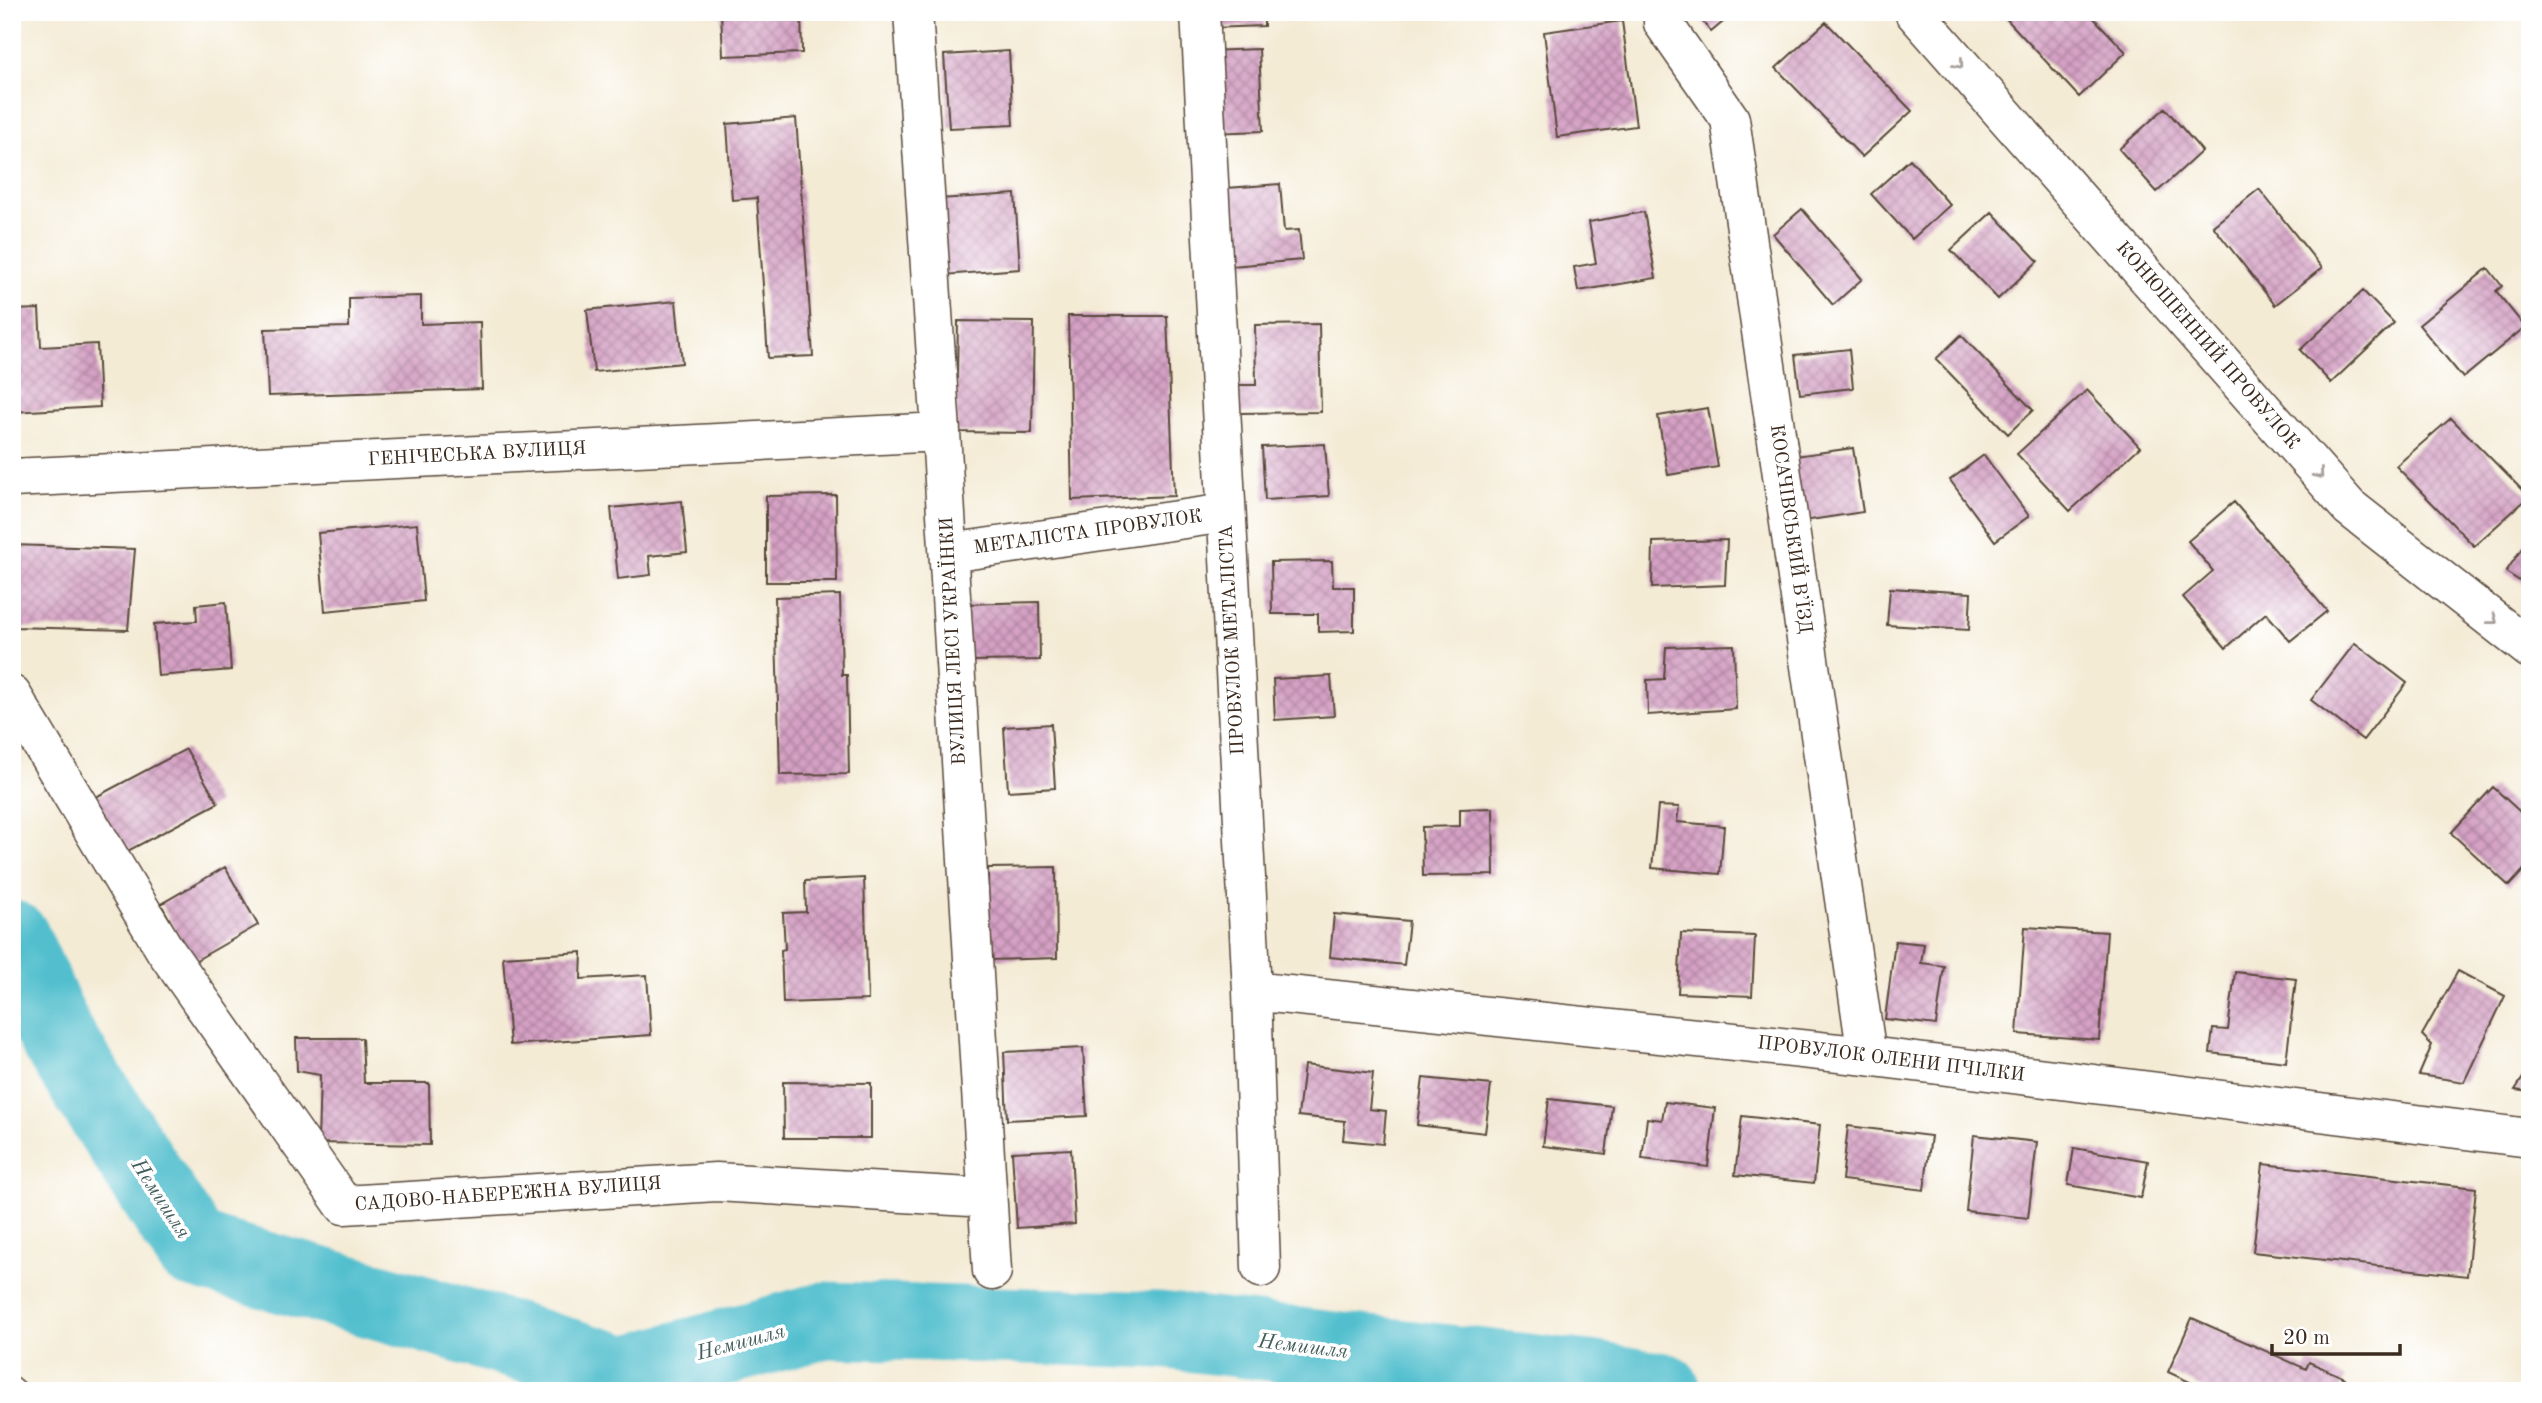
<svg xmlns="http://www.w3.org/2000/svg" width="2542" height="1403" viewBox="0 0 2542 1403" font-family="'Old Standard TT',serif">
<defs>
<pattern id="building-cross-hatch" width="8" height="8" patternUnits="userSpaceOnUse" patternTransform="scale(1.75)"><rect width="8" height="8" fill="#d5a1c5"/><path d="M0 0l8 8M0 8l8-8" fill="none" stroke="#ae839f"/></pattern>
</defs>
<rect width="100%" height="100%" fill="#fff"/>
<filter id="ink" filterUnits="userSpaceOnUse"><feTurbulence type="fractalNoise" baseFrequency=".0143" numOctaves="2"/><feDisplacementMap in="SourceGraphic" scale="14" xChannelSelector="R" yChannelSelector="G"/><feConvolveMatrix kernelMatrix="1 2 1 2 8 2 1 2 1" color-interpolation-filters="sRGB"/></filter>
<filter id="wash" filterUnits="userSpaceOnUse"><feTurbulence type="fractalNoise" baseFrequency=".00686" numOctaves="4" result="noise"/><feDisplacementMap in="SourceGraphic" scale="28" xChannelSelector="R" yChannelSelector="G"/><feGaussianBlur stdDeviation="1.57" result="paint"/><feColorMatrix in="noise" values="0 0 0 0 0 0 0 0 0 0 0 0 0 0 0 0 0 1.4 0 .05"/><feComposite in="paint" operator="in"/></filter>
<g filter="url(#wash)">
<rect width="100%" height="100%" fill="#f4ebd5"/>
<g fill="none" stroke-linecap="round" stroke-linejoin="round">
<path stroke="#53bfce" stroke-width="77" d="M12,939L56,1036L193,1250L410,1310L627,1374L825,1320L1160,1330L1589,1379L1663,1391"/>
</g>
<g id="blocks">
<path fill="url(#building-cross-hatch)" d="M721,12H801L802,53L723,56Z
M1210,12H1264V26L1210,28Z
M1695,12H1735L1711,32Z
M2000,12H2088L2126,52L2079,97Z
M1622,21L1636,126L1557,137L1544,32Z
M1826,22L1912,111L1862,157L1776,68Z
M1259,49L1263,131L1210,133L1207,51Z
M1009,51L1013,125L949,128L944,55Z
M2165,108L2202,151L2157,192L2119,149Z
M796,118L813,356L768,358L757,198L732,200L727,124Z
M1910,159L1950,205L1912,239L1871,194Z
M1280,184L1284,231L1299,230L1302,260L1220,267L1214,189Z
M2259,189L2322,268L2275,305L2213,226Z
M1015,194L1020,269L944,275L939,199Z
M1802,209L1862,279L1833,305L1773,234Z
M1644,212L1656,278L1578,291L1574,267L1596,263L1589,222Z
M1992,212L2038,261L1998,299L1951,250Z
M2488,268L2502,286L2496,291L2525,327L2463,378L2419,325Z
M2363,291L2394,323L2331,383L2300,350Z
M421,296V324L480,322L482,389L268,396L265,329L349,327V298Z
M676,301L682,363L594,372L587,310Z
M39,309L41,347L97,344L100,407L12,412V310Z
M1068,316H1167L1174,496L1072,500Z
M958,321L1034,322L1032,433L956,432Z
M1319,324L1321,412L1239,413L1238,385H1256L1255,325Z
M1961,335L2033,410L2008,434L1936,359Z
M1849,349L1853,388L1800,394L1795,355Z
M2087,390L2140,447L2070,511L2017,454Z
M1708,408L1718,467L1668,475L1658,416Z
M2451,418L2529,497L2474,546L2396,466Z
M1325,444L1329,496L1265,500L1262,447Z
M1853,448L1863,512L1797,522L1788,457Z
M1984,455L2029,516L1995,541L1950,480Z
M836,495L837,582H766V496Z
M682,501L687,552L649,556L651,575L618,579L611,508Z
M2234,502L2327,611L2290,641L2266,613L2226,648L2183,597L2213,571L2188,541Z
M417,524L424,601L325,611L318,533Z
M2530,536V588L2506,572Z
M1727,540L1725,585L1652,588L1653,542Z
M12,545L135,549L128,630L12,627Z
M1332,561L1333,587H1354V631L1318,632V614H1272L1271,562Z
M1890,588L1971,593L1969,630L1887,625Z
M840,595L842,675H847L849,774L780,775L775,597Z
M226,602L231,670L158,676L154,624L197,621L196,605Z
M1039,602L1040,660L968,661L966,604Z
M2355,643L2407,683L2363,740L2311,700Z
M1734,645L1736,709L1648,715L1647,680L1664,679L1666,647Z
M1331,676L1334,716L1275,720L1273,679Z
M1051,724L1055,788L1008,791L1004,727Z
M186,749L218,803L126,852L94,798Z
M2493,787L2530,821V863L2509,886L2451,833Z
M1658,806L1679,807L1677,822L1724,826L1720,874L1652,868Z
M1493,808L1494,875L1423,876L1422,827L1460,826V809Z
M225,867L258,925L193,962L161,904Z
M1056,867L1057,958L989,960L988,868Z
M864,878L868,1000L783,1003L781,950L785,949L783,913L806,912L805,881Z
M1334,914L1409,921L1404,965L1330,957Z
M2025,927L2107,932L2099,1040L2017,1034Z
M1681,933L1755,936L1752,996L1678,993Z
M1895,941L1924,944L1921,963L1944,966L1936,1025L1885,1019Z
M582,952L581,979L647,975L651,1035L510,1045L503,957Z
M2458,971L2505,996L2464,1082L2419,1075L2432,1045L2422,1035Z
M2235,972L2296,979L2286,1062L2210,1053L2213,1029L2228,1030Z
M296,1038H362L364,1083H429L430,1145L318,1143L320,1075L297,1071Z
M1083,1048L1087,1116L1007,1120L1004,1052Z
M1304,1065L1373,1073L1369,1109L1386,1111L1383,1144L1343,1140L1345,1121L1298,1116Z
M2530,1067V1092L2515,1090Z
M1423,1078L1491,1085L1485,1133L1417,1125Z
M783,1082L871,1083V1138H784Z
M1549,1099L1612,1106L1606,1154L1543,1146Z
M1665,1102L1715,1108L1708,1167L1642,1159L1647,1118L1662,1120Z
M1742,1116L1820,1125L1814,1183L1735,1175Z
M1848,1126L1931,1136L1924,1190L1842,1180Z
M1974,1135L2037,1142L2028,1218L1966,1211Z
M2074,1148L2148,1161L2141,1198L2068,1185Z
M1071,1149L1075,1224L1017,1228L1012,1152Z
M2263,1164L2476,1188L2467,1276L2253,1252Z
M2192,1318L2306,1369L2309,1362L2345,1378L2339,1391H2209L2168,1372Z"/>
</g>
</g>
<g filter="url(#ink)">
<use href="#blocks" fill-opacity="0" stroke="#574739" stroke-width="2"/>
<g fill="none" stroke-linecap="round" stroke-linejoin="round">
<defs>
<path id="service" d="M12,1386L18,1391"/>
<path id="minor" d="M913,12L941,432L992,1271
M1200,12L1252,991L1261,1268
M1914,12L2349,507L2530,649
M1663,23L1730,119L1867,1056
M12,478L941,432
M949,553L1226,513
M12,695L165,950L344,1205L716,1182L987,1198
M1252,991L1867,1056L2530,1138"/>
</defs>
<use href="#service" stroke="#574739" stroke-width="22"/>
<use href="#minor" stroke="#574739" stroke-width="41"/>
<use href="#service" stroke="#fff" stroke-width="19"/>
<use href="#minor" stroke="#fff" stroke-width="38"/>
</g>
<defs><path id="oneway-chevron" d="M-2-3.5L2.5 0L-2 3.5" fill="none" stroke-width="1.6" stroke-linecap="round" stroke-linejoin="round" transform="scale(1.75)"/></defs>
<g stroke="#a79f9a">
<use href="#oneway-chevron" transform="translate(1959 64) rotate(49)"/>
<use href="#oneway-chevron" transform="translate(2319 474) rotate(49)"/>
<use href="#oneway-chevron" transform="translate(2493 620) rotate(38)"/>
</g>
</g>
<g text-anchor="middle" dominant-baseline="central" stroke-width="7" stroke-linejoin="round" paint-order="stroke">
<g font-size="19" fill="#3b2a1e" stroke="#fff">
<text transform="translate(2207 346) rotate(49)">КОНЮШЕННИЙ ПРОВУЛОК</text>
<text transform="translate(477 455) rotate(-3)">ГЕНІЧЕСЬКА ВУЛИЦЯ</text>
<text transform="translate(1790 529) rotate(82)">КОСАЧІВСЬКИЙ В’ЇЗД</text>
<text transform="translate(1088 533) rotate(-8)">МЕТАЛІСТА ПРОВУЛОК</text>
<text transform="translate(1233 640) rotate(-93)">ПРОВУЛОК МЕТАЛІСТА</text>
<text transform="translate(954 641) rotate(-93)">ВУЛИЦЯ ЛЕСІ УКРАЇНКИ</text>
<text transform="translate(1891 1060) rotate(7)">ПРОВУЛОК ОЛЕНИ ПЧІЛКИ</text>
<text transform="translate(508 1195) rotate(-4)">САДОВО-НАБЕРЕЖНА ВУЛИЦЯ</text>
</g>
<g font-size="21" font-style="italic" fill="#435e5c" stroke="#fff">
<text transform="translate(160 1199) rotate(57)">Немишля</text>
<text transform="translate(741 1343) rotate(-15)">Немишля</text>
<text transform="translate(1303 1347) rotate(7)">Немишля</text>
</g>
</g>
<rect width="2542" height="1403" fill="none" stroke="#fff" stroke-width="42"/>
<path d="M2272 1344v10h128v-10" fill="none" stroke="#3b2a1e" stroke-width="3.5"/>
<text x="2283" y="1344" font-size="21" fill="#3b2a1e" stroke="#ffffff" stroke-width="5" paint-order="stroke">20 m</text>
</svg>
